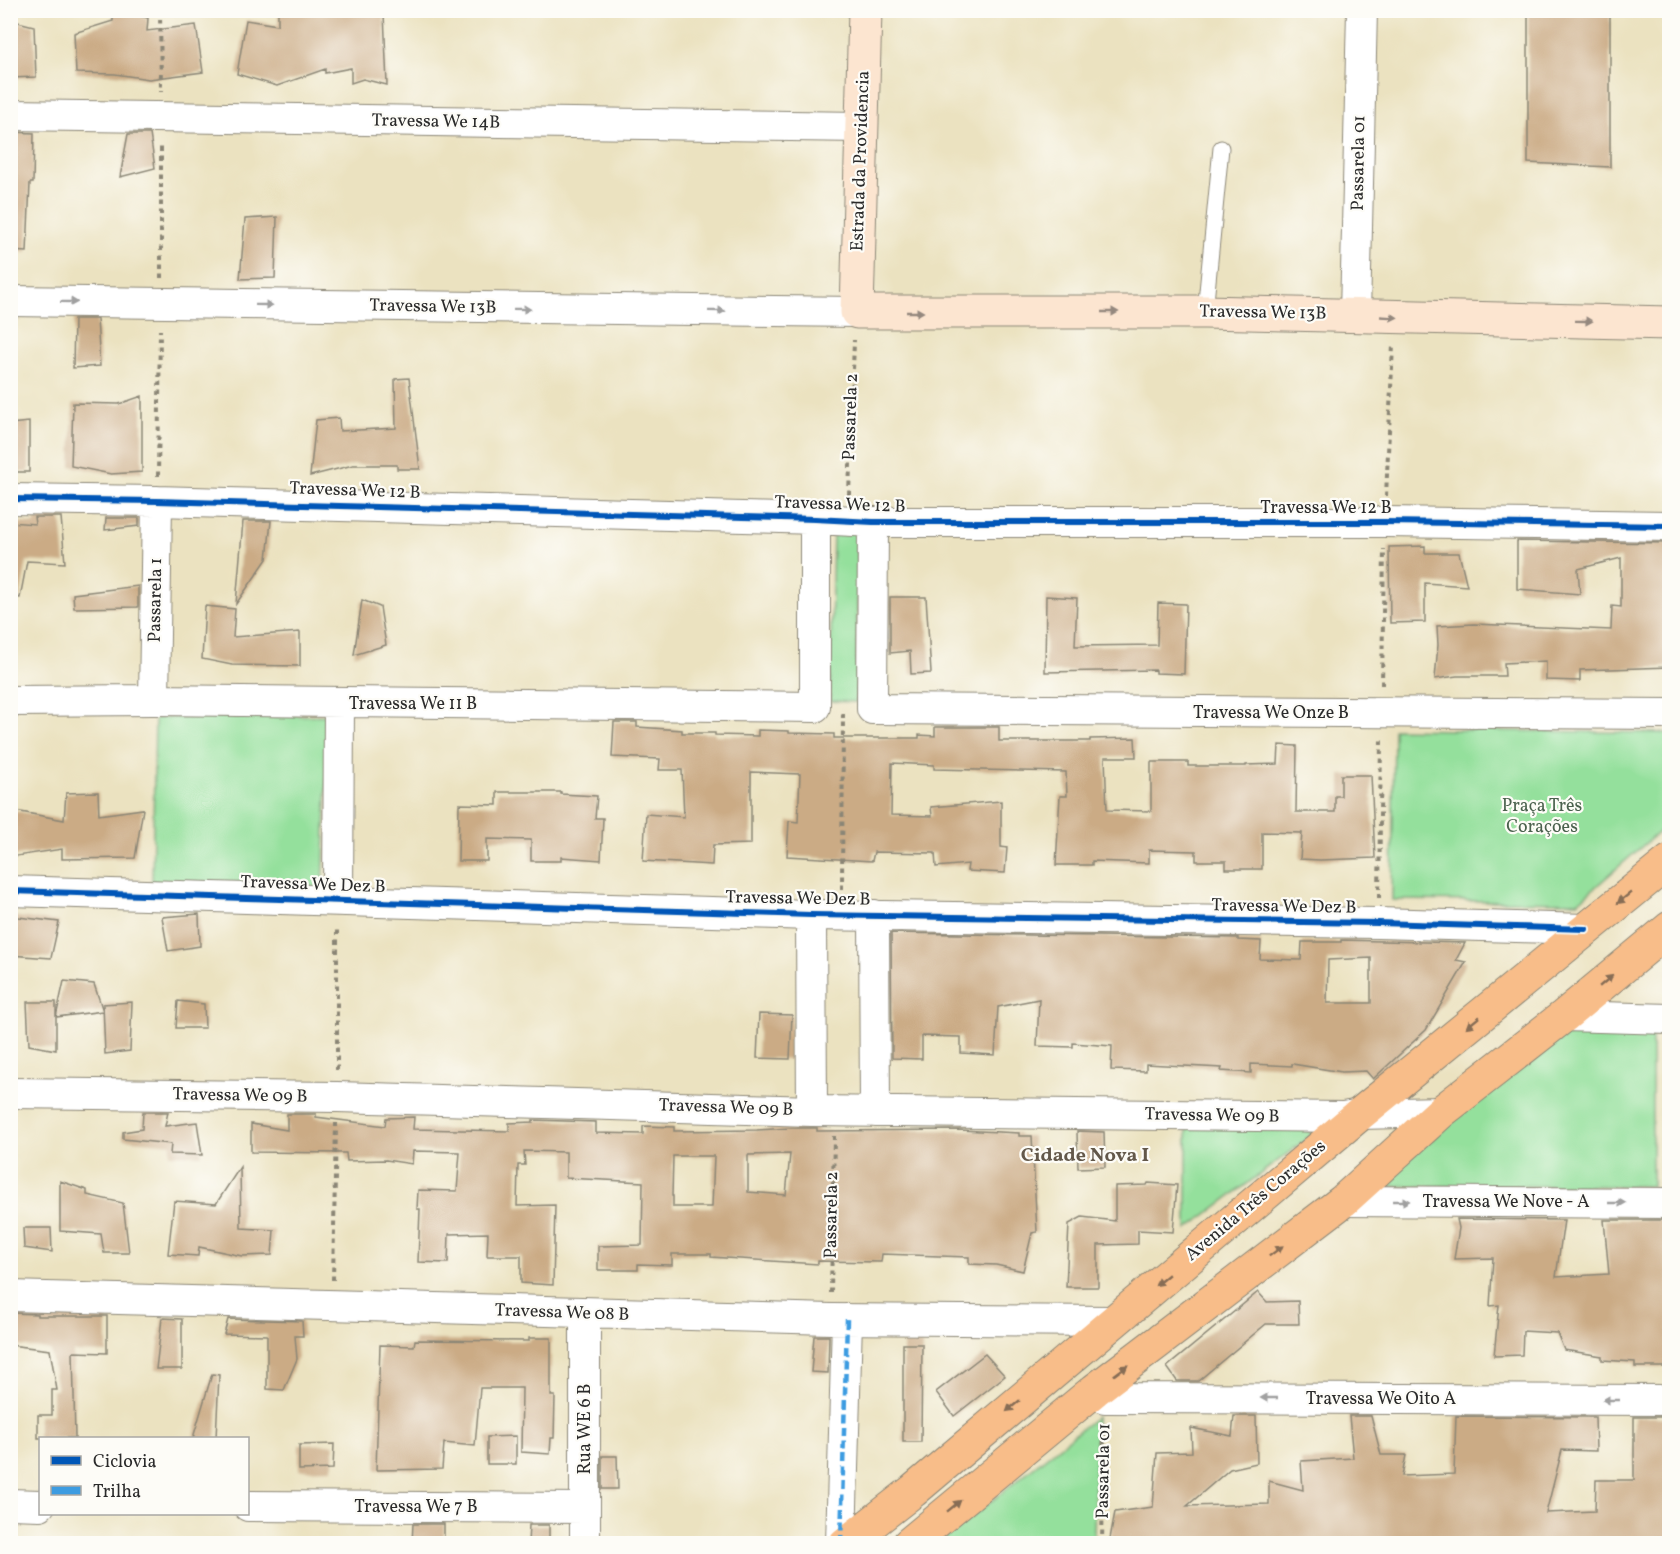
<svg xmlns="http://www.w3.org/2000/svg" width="1680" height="1554" viewBox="0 0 1680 1554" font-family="Vollkorn,serif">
<rect width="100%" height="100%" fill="#fdfcf7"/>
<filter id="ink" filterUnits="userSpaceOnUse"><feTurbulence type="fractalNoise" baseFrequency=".0167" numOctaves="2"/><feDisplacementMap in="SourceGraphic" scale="12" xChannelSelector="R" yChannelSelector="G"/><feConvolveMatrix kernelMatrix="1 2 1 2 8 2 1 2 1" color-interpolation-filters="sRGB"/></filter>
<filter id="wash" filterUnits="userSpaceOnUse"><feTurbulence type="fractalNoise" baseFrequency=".008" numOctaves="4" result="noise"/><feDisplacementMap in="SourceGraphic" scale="24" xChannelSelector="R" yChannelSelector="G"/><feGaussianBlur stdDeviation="1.35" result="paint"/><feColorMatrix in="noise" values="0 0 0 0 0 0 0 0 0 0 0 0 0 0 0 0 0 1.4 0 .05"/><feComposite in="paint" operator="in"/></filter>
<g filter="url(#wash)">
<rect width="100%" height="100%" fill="#ebe2c0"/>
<path fill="#94e09c" stroke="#608664" stroke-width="1.5" d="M833,529H858L856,702L830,701Z
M329,715L323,890L152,886L155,718Z
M1394,729L1669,733V823L1578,902L1392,900Z
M1557,1029H1652V1186H1378Z
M1304,1125L1312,1135L1187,1229V1126Z
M1096,1417L1094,1543H939Z"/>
<g id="blocks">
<path fill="#cbab85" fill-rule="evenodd" d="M113,10L148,18L147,31L196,25L203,72L149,79L115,74L76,73L74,33L113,21Z
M278,10H365L384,13L387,85L363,79L351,83V68L325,73V69L277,86L237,74L246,20L278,25Z
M1528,10H1610V167L1528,163Z
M10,20L34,26L36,77L10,78Z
M10,132L34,133L33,183H30L27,252L10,251Z
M128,134H150L155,168L120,177Z
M277,217L275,278L240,279L245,219Z
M74,319H97L100,366L73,368Z
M409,378L420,469H397V465H353L310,476L316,420L339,418L340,431L396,428L395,379Z
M142,396V472L111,474L71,466L73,403L119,404Z
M29,422V472H10V424Z
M34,517H61L65,563L27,561L20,598L10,597V522L35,524Z
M106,518H139V526L105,530Z
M243,521H271L267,559L236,604Z
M1517,541L1670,543V667L1580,670V681L1546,680V661L1504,663L1505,676H1457L1435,679L1438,645L1437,626L1474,624L1611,630L1612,606L1621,607V558L1578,569L1580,594L1517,589Z
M1425,546V553H1459L1467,586L1425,583V622L1390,623L1389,547Z
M138,586V607L74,608L73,594Z
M1046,596L1077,598L1075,646L1157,645L1158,603L1186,604L1184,674L1156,673V670L1045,672Z
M890,597H926L931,673L911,674L910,651L890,653Z
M362,600L380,607L386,645L354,655Z
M205,606L235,609L233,637L300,632V666L232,665L202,659Z
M614,722H637V727L682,730V733H715V735L758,736V730L789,731V733L834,734V738H919V735L935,736V727H999V741H1090V739L1135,738L1136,757H1105L1107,810L1151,811V762H1188V766H1246V765L1278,764L1279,745L1297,746L1296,812H1335V796H1341V775H1371L1375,858L1320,860L1300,859L1302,833L1262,832V869H1226V861H1196V851L1149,850V863L1092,861V865H1056L1060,796H1067L1066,772L934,769V765L892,763L891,815L932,816L931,807L1001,801V847L1007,848L1005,873L967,871L968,864L936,867L935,853L874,852L872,861L787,856L789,821L798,822L800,774L751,772V844L713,845L712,865L643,861L646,814L684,817L682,770H659L660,759L612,757Z
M98,792L99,815L143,809L135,858L62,859V849L10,857V810L64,820L66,793Z
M497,792H561V794L597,796L595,818H603L601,860L561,857V861H531V840L487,839V861H458L459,804L497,805Z
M199,914L200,946L168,951L162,917Z
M10,916L59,922L51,958L10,955Z
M891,933L1238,938V940L1261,941L1260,959L1301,960L1302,942H1341V940L1465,943L1456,960L1466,962L1426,1030L1373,1079L1366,1071L1342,1072L1292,1064V1066L1251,1064V1073L1221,1071L1222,1068L1146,1064V1071L1111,1070L1112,1046L1073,1043V1047L1037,1046L1039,999L998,1007L995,1055L961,1053V1037L922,1036V1059L892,1058ZM1371,958V1003H1327L1328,960Z
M64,981L94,984L103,1011L56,1017Z
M178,1001L204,1004L205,1028H176Z
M27,1002H56V1050L29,1045Z
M132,1002L130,1051L105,1054L103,1004Z
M759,1014L792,1015L790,1059L757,1058Z
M143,1112H168L165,1126L197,1122L202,1155L170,1154L171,1144L123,1139V1132L142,1129Z
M287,1114H316V1117L385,1126L386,1118L414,1117L413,1129L509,1131V1123L533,1122V1120L596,1122V1133L643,1134V1126L674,1127V1131L757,1130L791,1128H817V1131L960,1130L1019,1133V1136H1032L1037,1232L1032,1233L1023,1271L996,1265L969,1264V1257L882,1254L881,1262L818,1261V1264L711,1257V1254H672V1265L638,1264V1270H598V1246L642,1245L643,1182L566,1178V1152L524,1151L525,1165H518L517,1206L555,1205L553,1285L521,1283V1256H487L488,1233L449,1234L448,1263L418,1262L420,1209H417L418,1190L457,1191L460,1152L413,1151L412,1164L386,1160L347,1161L346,1153L251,1152V1124L287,1130ZM790,1154L786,1195L748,1192V1155ZM673,1156H714L712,1207H673V1196H672Z
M1077,1131L1104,1132L1105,1167L1078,1168Z
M240,1167L241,1228L274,1230L272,1255L242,1256L199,1247L198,1256L168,1254L174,1201L216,1204Z
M60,1181L87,1190V1195L123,1203L129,1253H104L101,1234L60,1231Z
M1148,1183L1177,1185L1173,1232L1138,1230V1244L1098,1245V1287H1066L1069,1224L1082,1217L1115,1221V1186L1147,1185Z
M1457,1219L1564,1220L1556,1277L1609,1274L1604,1220H1669L1670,1367H1635V1362L1602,1360V1356L1564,1350L1557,1333L1523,1331L1522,1355L1494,1356L1499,1305L1490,1306L1493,1258L1454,1259L1459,1228Z
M23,1228H51L52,1252L24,1248Z
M1258,1292L1267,1302L1298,1301L1299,1324H1266L1198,1381H1177L1167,1367Z
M10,1313L37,1314V1316H107V1353L73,1352L75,1438H38V1415H52V1390H57L50,1350L10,1345Z
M162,1318L182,1319V1369H156Z
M228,1319L302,1321L303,1336H295L297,1359L284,1390L267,1389V1335L224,1334Z
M814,1336H829L828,1373L811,1372Z
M529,1338H551V1396H555L554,1438H551L550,1454L521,1452L522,1388H480L475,1446L444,1443L442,1469L376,1470L380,1345L414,1346L415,1340L529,1341Z
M903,1344H922L921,1442H903Z
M985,1354L1005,1376L954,1416L936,1392Z
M212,1374L219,1375L216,1438H193Z
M1234,1416H1256L1257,1463L1230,1469L1187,1506L1269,1504V1481L1303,1490L1301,1461L1353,1458L1349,1416H1371L1381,1455H1406L1402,1476L1454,1474L1456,1416L1595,1417L1596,1451L1562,1450L1546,1513L1595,1511L1596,1480H1634V1417H1670V1544H1317L1296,1541V1544H1109L1115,1512L1153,1507L1157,1453L1192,1452L1191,1428L1232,1436Z
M516,1436V1464H487V1437Z
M334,1444L333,1469L299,1470V1445Z
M602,1456H617L618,1489H602Z
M413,1524H444V1544H412Z
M529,1525H549V1544H528Z"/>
</g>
</g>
<g filter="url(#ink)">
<use href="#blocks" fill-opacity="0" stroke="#8b8676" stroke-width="1.5"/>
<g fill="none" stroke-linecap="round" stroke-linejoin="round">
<defs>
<path id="lane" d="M1205,312L1221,148"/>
<path id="street" d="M10,115L862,127
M10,301L857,312
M1355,315L1362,10
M10,499L157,501L815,519L873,522H1384L1670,526
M873,522L872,709L1670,714
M154,700L157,501
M10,701L154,700L815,707V519
M10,891L811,915L1378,923L1586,929
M338,900L339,703
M811,915L812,1111
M874,915L875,1112
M1564,1016L1670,1019
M10,1093L337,1097L812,1111L1343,1117L1360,1114L1441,1112
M1343,1201L1670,1203
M10,1296L831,1319L1113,1321
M585,1314V1544
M1095,1390L1105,1398L1670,1400
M10,1504L40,1505
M248,1506L585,1508
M841,1544L847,1319"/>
<path id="secondary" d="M865,10L857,312H1205L1670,323"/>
<path id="primary" d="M845,1544L913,1491L1360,1114L1670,861
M909,1544L1095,1390L1343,1201L1441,1112L1564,1016L1670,928"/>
</defs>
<use href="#lane" stroke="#8b8676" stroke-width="17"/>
<use href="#street" stroke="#8b8676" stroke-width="32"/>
<use href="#secondary" stroke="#8b8676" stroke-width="35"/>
<use href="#primary" stroke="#8b8676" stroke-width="35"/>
<path stroke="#8b8676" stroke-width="4" stroke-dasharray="4.5 4.5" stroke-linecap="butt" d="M160,10L161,92
M161,278V144
M158,476L160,330
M849,495L854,340
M1386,496L1393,345
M1382,685L1384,549
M842,889L843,711
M1379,898L1381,738
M337,1070V928
M333,1280L336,1123
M831,1293L834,1136
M1102,1544L1104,1423"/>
<use href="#lane" stroke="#fff" stroke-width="15"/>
<use href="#street" stroke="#fff" stroke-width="30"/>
<use href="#secondary" stroke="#fce5d0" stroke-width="33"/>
<use href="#primary" stroke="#f8bd89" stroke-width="33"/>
<path stroke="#3d9ce1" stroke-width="4.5" stroke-dasharray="9 4.5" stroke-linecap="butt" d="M841,1544L847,1319"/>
<defs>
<path id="cycleway" d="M10,499L157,501L815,519L873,522H1384L1670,526
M10,891L811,915L1378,923L1586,929"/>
</defs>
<use href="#cycleway" stroke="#fdfcf7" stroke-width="10"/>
<use href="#cycleway" stroke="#0057b8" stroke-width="6"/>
</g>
<defs><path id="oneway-solid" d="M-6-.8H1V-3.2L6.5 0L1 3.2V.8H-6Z" transform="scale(1.5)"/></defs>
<g fill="#a0a0a0">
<use href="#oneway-solid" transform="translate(69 302) rotate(1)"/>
<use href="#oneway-solid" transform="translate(264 305) rotate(1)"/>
<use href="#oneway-solid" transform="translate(522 309) rotate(1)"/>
<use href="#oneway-solid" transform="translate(717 311) rotate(1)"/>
<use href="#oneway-solid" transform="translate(1401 1201)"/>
<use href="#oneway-solid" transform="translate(1617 1203)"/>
<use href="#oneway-solid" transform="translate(1269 1398) rotate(-180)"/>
<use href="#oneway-solid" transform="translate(1611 1400) rotate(-180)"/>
</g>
<g fill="#94887e">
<use href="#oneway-solid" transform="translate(915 312)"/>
<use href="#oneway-solid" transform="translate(1110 312)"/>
<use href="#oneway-solid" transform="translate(1389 317) rotate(3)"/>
<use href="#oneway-solid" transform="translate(1584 321) rotate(1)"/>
</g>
<g fill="#876d55">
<use href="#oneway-solid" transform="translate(1624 898) rotate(141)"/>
<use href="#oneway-solid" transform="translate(1606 981) rotate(-40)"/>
<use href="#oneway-solid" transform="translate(1473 1022) rotate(141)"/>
<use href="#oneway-solid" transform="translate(1276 1251) rotate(-37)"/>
<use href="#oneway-solid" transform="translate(1162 1280) rotate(140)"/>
<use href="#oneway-solid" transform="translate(1121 1370) rotate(-37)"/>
<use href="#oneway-solid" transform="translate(1013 1406) rotate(140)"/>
<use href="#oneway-solid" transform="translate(954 1506) rotate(-39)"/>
</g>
</g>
<g text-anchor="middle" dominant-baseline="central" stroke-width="4.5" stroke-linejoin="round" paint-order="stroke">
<g font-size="18" fill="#2b2b2b" stroke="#fdfcf7">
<text transform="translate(436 122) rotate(1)">Travessa We 14B</text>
<text transform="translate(861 161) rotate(-88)">Estrada da Providencia</text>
<text transform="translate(1359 163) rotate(-89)">Passarela 01</text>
<text transform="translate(433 307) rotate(1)">Travessa We 13B</text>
<text transform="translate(1263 313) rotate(1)">Travessa We 13B</text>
<text transform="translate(851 417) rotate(-88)">Passarela 2</text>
<text transform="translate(355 491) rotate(2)">Travessa We 12 B</text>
<text transform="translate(840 505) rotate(2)">Travessa We 12 B</text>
<text x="1326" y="508">Travessa We 12 B</text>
<text transform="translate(156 600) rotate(-89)">Passarela 1</text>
<text x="413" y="704">Travessa We 11 B</text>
<text x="1271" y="713">Travessa We Onze B</text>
<text transform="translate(313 885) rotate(2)">Travessa We Dez B</text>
<text transform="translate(798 899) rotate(1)">Travessa We Dez B</text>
<text transform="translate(1284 907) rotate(1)">Travessa We Dez B</text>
<text transform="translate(240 1096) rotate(1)">Travessa We 09 B</text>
<text transform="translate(726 1108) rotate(2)">Travessa We 09 B</text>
<text transform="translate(1212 1116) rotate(1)">Travessa We 09 B</text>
<text transform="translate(1256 1201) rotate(-40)">Avenida Três Corações</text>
<text x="1506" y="1202">Travessa We Nove - A</text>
<text transform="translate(832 1215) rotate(-89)">Passarela 2</text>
<text transform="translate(562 1313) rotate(2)">Travessa We 08 B</text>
<text x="1381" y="1399">Travessa We Oito A</text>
<text transform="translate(585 1429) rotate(-90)">Rua WE 6 B</text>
<text transform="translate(1104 1471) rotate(-89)">Passarela 01</text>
<text x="416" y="1507">Travessa We 7 B</text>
</g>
<g font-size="18" fill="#4a614d" stroke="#fdfcf7">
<text x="1542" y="806">Praça Três<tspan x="1542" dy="21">Corações</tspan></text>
</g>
<g font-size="20" font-weight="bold" fill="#63584a" stroke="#fdfcf7">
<text x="1085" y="1156">Cidade Nova I</text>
</g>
</g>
<rect width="1680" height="1554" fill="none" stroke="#fdfcf7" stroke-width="36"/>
<rect x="39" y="1437" width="210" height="78" fill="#fdfcf7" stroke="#a9a8a5" stroke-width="1.5"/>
<rect x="51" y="1456" width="30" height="9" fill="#0057b8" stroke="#a9a8a5" stroke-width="1.5"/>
<text x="93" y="1467" font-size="18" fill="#2b2b2b">Ciclovia</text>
<rect x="51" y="1486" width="30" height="9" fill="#3d9ce1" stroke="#a9a8a5" stroke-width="1.5"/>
<text x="93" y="1497" font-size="18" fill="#2b2b2b">Trilha</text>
</svg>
